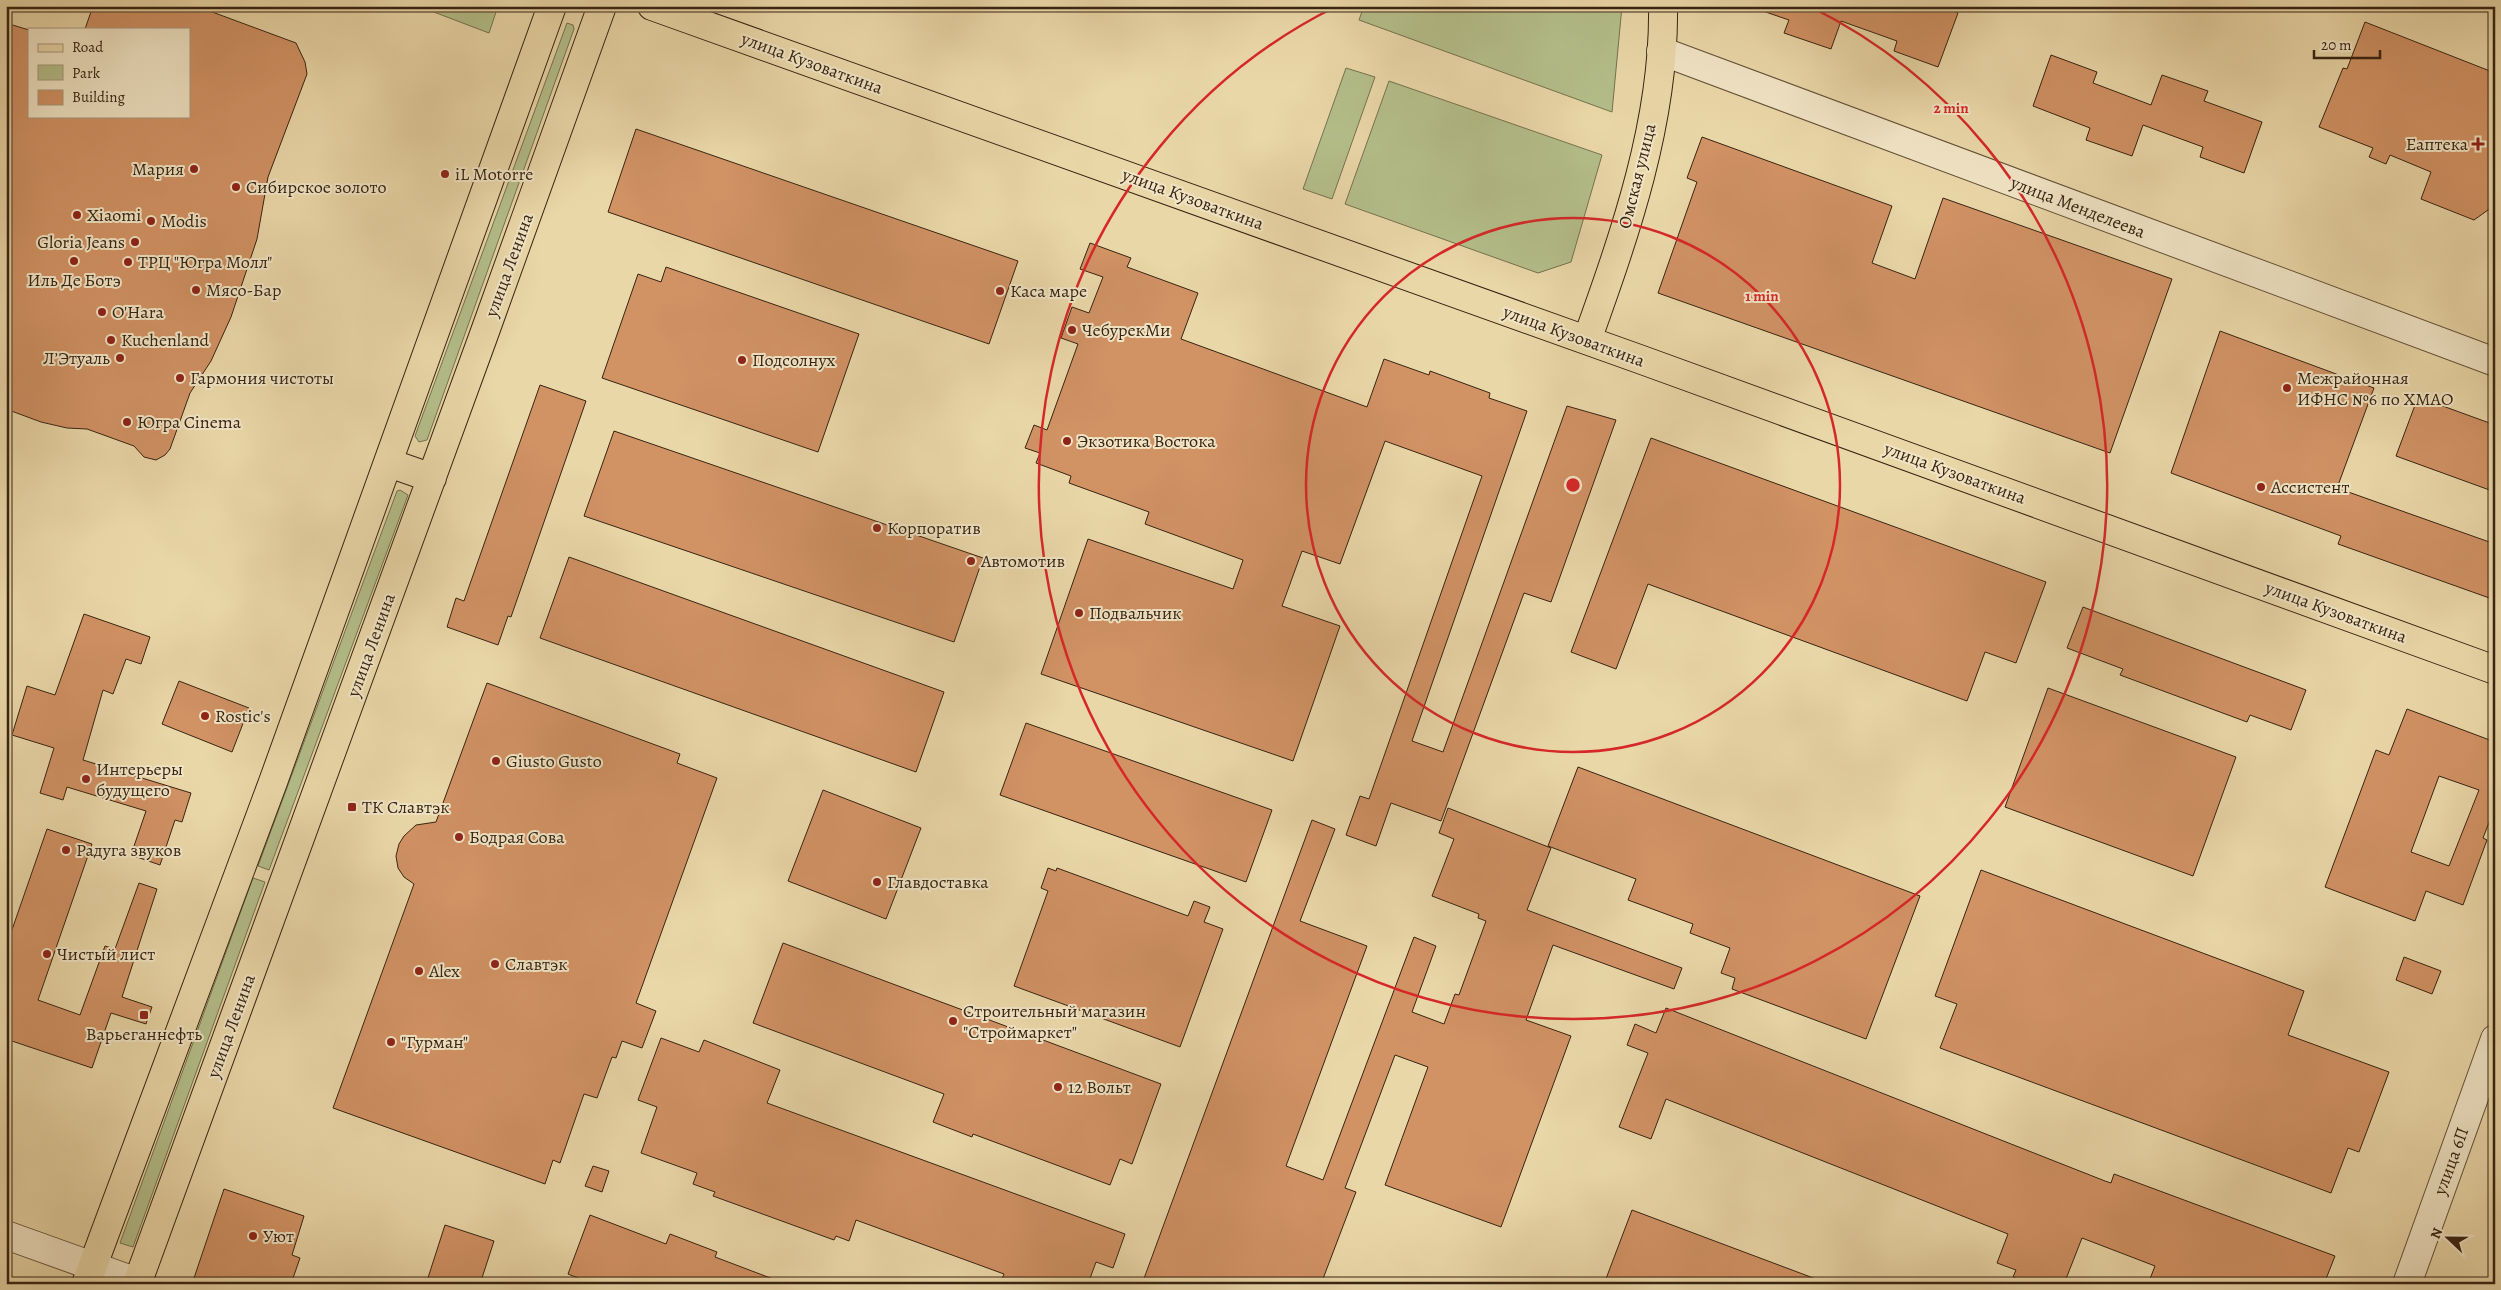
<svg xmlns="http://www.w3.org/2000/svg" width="2501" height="1290" viewBox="0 0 2501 1290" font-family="Alegreya,serif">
<rect width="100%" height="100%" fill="#ead7a8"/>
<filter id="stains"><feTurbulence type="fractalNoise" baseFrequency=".004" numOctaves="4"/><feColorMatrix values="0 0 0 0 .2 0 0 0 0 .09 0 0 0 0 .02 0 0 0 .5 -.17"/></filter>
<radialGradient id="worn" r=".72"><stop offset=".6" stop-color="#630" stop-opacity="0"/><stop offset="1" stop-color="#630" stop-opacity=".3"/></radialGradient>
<path fill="#b4bf8a" stroke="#76724e" d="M418,6H498L489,33Z
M1364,6H1622L1612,112L1359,20Z
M567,23L573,25L574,29L427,440L419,442L415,436Z
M1346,68L1375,77L1332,199L1303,189Z
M1389,81L1602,155L1571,262L1538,273L1345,204Z
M400,490L408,495L269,870L258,866L397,491Z
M253,878L265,882L133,1247L120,1243Z"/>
<path fill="#d19264" stroke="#372412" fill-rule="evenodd" d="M93,6H196L296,43L305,62L307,74L268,177L257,239L231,317L211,361L190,393L170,449L165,455L156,460L144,457L134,446L87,429L67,428L41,422L6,409V23L29,30V116H189V29H85Z
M1758,6H1938L1958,13L1938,67L1894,51L1897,41L1841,21L1831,49L1784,33L1789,20L1757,9Z
M2365,22L2495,73V205L2474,220L2421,199L2431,172L2390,155L2386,164L2369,157L2373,148L2319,127L2343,68L2347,69Z
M2051,55L2097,72L2093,83L2151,105L2162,75L2208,91L2204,101L2262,122L2244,173L2200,157L2203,147L2143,125L2132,156L2086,140L2090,128L2033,106Z
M636,129L1018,261L989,344L608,212Z
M1702,137L1892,206L1872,263L1915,279L1943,198L2172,279L2110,453L1658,293L1697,182L1687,178Z
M1090,243L1131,258L1127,267L1198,293L1181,339L1367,407L1384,359L1429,375L1430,371L1490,393L1489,398L1527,411L1412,741L1443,752L1567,406L1616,420L1551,602L1524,593L1441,821L1391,803L1376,846L1346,835L1360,796L1369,799L1482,476L1385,441L1340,564L1302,551L1282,606L1340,626L1293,761L1041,674L1088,539L1233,589L1243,560L1145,524L1149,512L1069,483L1071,476L1036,463L1040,453L1025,448L1034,425L1047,430L1078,344L1061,338L1072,307L1089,313L1103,277L1080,269Z
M666,267L859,334L818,452L602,378L638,274L661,282Z
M2220,331L2374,388L2337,488L2495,544V600L2338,544L2341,536L2171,473Z
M540,385L586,401L511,617L508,616L498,645L447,627L456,598L464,601Z
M2418,397L2495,425V492L2396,456Z
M614,431L983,558L954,642L584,516Z
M1651,438L2046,582L2016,663L1985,652L1967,701L1648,584L1616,669L1571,652Z
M569,557L944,692L916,772L540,638Z
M2083,607L2306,690L2291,730L2250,715L2247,722L2120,675L2123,669L2067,648Z
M84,614L150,637L141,664L126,659L113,694L103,690L83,760L191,793L182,822L175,820L160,865L131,855L146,811L67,787L63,800L40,793L54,748L12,735L27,686L55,695Z
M179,681L249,708L232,752L162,724Z
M487,683L680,754L677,763L717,778L636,1003L656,1011L642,1048L622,1041L616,1058L612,1057L597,1098L584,1094L560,1163L553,1160L545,1184L333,1108L414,884L404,877L398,868L396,856L399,844L404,836L416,825L436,822Z
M2048,688L2236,757L2193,876L2005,807Z
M2407,709L2495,742V807L2483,838L2487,840L2463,905L2426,891L2415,921L2325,887L2376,750L2389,755ZM2439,776L2479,790L2449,866L2411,852Z
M1026,723L1272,810L1246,882L1000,795Z
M1578,767L1920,896L1866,1039L1732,989L1735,978L1721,973L1730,948L1690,933L1693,924L1628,900L1636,879L1548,846Z
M823,790L921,828L886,919L788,881Z
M1448,808L1551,848L1527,910L1682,968L1674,989L1553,945L1526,1020L1571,1036L1501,1227L1385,1185L1428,1067L1395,1055L1345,1188L1356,1192L1321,1284H1142L1312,820L1335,829L1300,921L1367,946L1286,1166L1323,1180L1414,937L1436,946L1412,1012L1444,1024L1455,994L1459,995L1486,921L1478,918L1479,914L1432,896L1454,839L1439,833Z
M47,829L92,844L38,1000L80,1015L105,946L115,949L139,883L157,889L122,997L152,1007L146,1024L111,1013L92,1068L6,1039V947Z
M1048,868L1056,871L1057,868L1188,916L1194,901L1210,907L1204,922L1223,929L1180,1047L1014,986L1048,891L1041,888Z
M1981,870L2304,991L2288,1035L2389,1072L2359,1152L2348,1148L2331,1193L1940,1048L1957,1004L1935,996Z
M783,943L1161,1084L1132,1164L1120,1159L1110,1185L973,1134L972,1137L933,1122L944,1094L753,1023Z
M2404,957L2441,971L2432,994L2396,980Z
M1666,1008L2105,1181L2111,1183L2114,1174L2335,1256L2324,1284H2148L2155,1266L2082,1238L2064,1284H2030L2013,1277L2016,1270L1997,1263L2008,1234L1666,1099L1651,1139L1619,1127L1648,1053L1627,1045L1635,1024L1656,1033Z
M661,1038L699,1052L704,1040L780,1070L767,1103L1125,1234L1113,1268L1096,1262L1088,1284H1000L1004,1274L856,1220L849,1241L836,1236L834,1240L713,1196L715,1192L693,1184L697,1173L641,1153L657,1107L638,1100Z
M593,1166L609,1171L602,1192L585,1186Z
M224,1189L304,1216L292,1255L300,1258L291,1284H192Z
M1632,1210L1824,1282L1823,1284H1604Z
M590,1215L666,1244L670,1234L717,1252L715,1257L781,1282L780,1284H593L568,1274Z
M445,1225L494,1241L480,1284H426Z"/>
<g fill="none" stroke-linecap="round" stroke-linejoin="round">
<defs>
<path id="minor" d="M1661,51L2495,362
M6,1235L137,1282
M2407,1284L2495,1039"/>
<path id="major" d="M652,6L1642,360L2495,670
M1587,340C1625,234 1665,121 1663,6
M389,463L432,478
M86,1284L273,782L552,6
M137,1284L483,337L602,6"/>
</defs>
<use href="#minor" stroke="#645138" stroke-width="30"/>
<use href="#major" stroke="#372412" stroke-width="30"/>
<use href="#minor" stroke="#f1e5c6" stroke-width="28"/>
<use href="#major" stroke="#ead7a8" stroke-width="28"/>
</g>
<g fill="none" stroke="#d62828" stroke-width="2.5">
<circle cx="1573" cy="485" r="267"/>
<path d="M1811 7A534 534 0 1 1 1335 7"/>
</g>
<g fill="#8f2418" stroke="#f1e5c6" stroke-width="2">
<path d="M2475.5 136.5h5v5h5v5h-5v5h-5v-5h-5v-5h5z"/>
<circle cx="194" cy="169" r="5"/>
<circle cx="445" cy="174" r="5"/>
<circle cx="236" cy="187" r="5"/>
<circle cx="77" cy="215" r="5"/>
<circle cx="151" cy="221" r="5"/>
<circle cx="135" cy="242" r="5"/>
<circle cx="74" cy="261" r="5"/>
<circle cx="128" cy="262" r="5"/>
<circle cx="196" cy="290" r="5"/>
<circle cx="1000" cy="291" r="5"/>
<circle cx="102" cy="312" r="5"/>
<circle cx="1072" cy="330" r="5"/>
<circle cx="111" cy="340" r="5"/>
<circle cx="120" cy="358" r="5"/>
<circle cx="742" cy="360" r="5"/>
<circle cx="180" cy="378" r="5"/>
<circle cx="2287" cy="388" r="5"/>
<circle cx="127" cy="422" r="5"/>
<circle cx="1067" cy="441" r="5"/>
<circle cx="2261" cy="487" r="5"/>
<circle cx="877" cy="528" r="5"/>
<circle cx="971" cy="561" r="5"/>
<circle cx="1079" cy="613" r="5"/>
<circle cx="205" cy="716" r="5"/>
<circle cx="496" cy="761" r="5"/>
<circle cx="86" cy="779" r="5"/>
<rect x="347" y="802" width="10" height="10" rx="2.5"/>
<circle cx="459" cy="837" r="5"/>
<circle cx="66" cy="850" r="5"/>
<circle cx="877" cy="882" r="5"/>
<circle cx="47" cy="954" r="5"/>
<circle cx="495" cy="964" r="5"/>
<circle cx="419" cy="971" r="5"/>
<rect x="139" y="1010" width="10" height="10" rx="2.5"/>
<circle cx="953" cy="1021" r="5"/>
<circle cx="391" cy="1042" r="5"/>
<circle cx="1058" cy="1087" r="5"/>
<circle cx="253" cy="1236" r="5"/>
</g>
<g text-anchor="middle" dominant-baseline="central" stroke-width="4" stroke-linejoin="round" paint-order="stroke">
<g font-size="18" fill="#372412" stroke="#f1e5c6">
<text transform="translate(812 63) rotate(20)">улица Кузоваткина</text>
<text transform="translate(1637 176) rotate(-76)">Омская улица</text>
<text transform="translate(1193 199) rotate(20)">улица Кузоваткина</text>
<text transform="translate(2078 207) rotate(21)">улица Менделеева</text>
<text transform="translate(509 265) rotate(-70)">улица Ленина</text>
<text transform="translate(1574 336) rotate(20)">улица Кузоваткина</text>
<text transform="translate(1955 473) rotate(20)">улица Кузоваткина</text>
<text transform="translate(2336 612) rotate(20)">улица Кузоваткина</text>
<text transform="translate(371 645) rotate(-70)">улица Ленина</text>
<text transform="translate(231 1026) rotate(-70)">улица Ленина</text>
<text transform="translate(2451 1161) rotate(-70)">улица 6П</text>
</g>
<g font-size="18" fill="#372412" stroke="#f1e5c6" text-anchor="start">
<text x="2468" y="144" text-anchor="end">Еаптека</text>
<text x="184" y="169" text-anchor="end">Мария</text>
<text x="455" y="174">iL Motorre</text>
<text x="246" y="187">Сибирское золото</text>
<text x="87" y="215">Xiaomi</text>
<text x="161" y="221">Modis</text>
<text x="125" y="242" text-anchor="end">Gloria Jeans</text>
<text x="138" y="262">ТРЦ "Югра Молл"</text>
<text x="74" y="280" text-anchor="middle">Иль Де Ботэ</text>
<text x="206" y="290">Мясо-Бар</text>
<text x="1010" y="291">Каса маре</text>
<text x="112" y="312">O'Hara</text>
<text x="1082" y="330">ЧебурекМи</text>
<text x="121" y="340">Kuchenland</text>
<text x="110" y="358" text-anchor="end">Л’Этуаль</text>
<text x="752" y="360">Подсолнух</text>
<text x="190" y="378">Гармония чистоты</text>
<text x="2297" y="378">Межрайонная<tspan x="2297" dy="21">ИФНС №6 по ХМАО</tspan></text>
<text x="137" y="422">Югра Cinema</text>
<text x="1077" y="441">Экзотика Востока</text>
<text x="2271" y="487">Ассистент</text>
<text x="887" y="528">Корпоратив</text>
<text x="981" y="561">Автомотив</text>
<text x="1089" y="613">Подвальчик</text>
<text x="215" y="716">Rostic's</text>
<text x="506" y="761">Giusto Gusto</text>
<text x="96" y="769">Интерьеры<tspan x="96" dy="21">будущего</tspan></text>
<text x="362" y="807">ТК Славтэк</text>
<text x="469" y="837">Бодрая Сова</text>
<text x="76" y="850">Радуга звуков</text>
<text x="887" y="882">Главдоставка</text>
<text x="57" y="954">Чистый лист</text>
<text x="505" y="964">Славтэк</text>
<text x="429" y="971">Alex</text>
<text x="963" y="1011">Строительный магазин<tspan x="963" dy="21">"Строймаркет"</tspan></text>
<text x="144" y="1034" text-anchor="middle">Варьеганнефть</text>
<text x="401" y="1042">"Гурман"</text>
<text x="1068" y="1087">12 Вольт</text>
<text x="263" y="1236">Уют</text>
</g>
</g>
<circle cx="1573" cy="485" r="8" fill="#d62828" stroke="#f1e5c6" stroke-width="2.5"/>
<g font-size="15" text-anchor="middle" font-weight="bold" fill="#d62828" stroke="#f1e5c6" stroke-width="4" stroke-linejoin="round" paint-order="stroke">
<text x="1951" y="113">2 min</text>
<text x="1762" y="301">1 min</text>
</g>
<rect width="2501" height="1290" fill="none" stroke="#ead7a8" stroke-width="25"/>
<rect x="8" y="8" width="2486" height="1275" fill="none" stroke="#372412" stroke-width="2.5"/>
<rect x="12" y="12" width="2476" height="1265" fill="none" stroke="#372412"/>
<rect x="28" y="28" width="162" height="90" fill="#f1e5c6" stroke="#a7987e"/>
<rect x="38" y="44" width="25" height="8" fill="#ead7a8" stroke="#a7987e"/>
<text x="72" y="52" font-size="15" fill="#372412">Road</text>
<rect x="38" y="65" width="25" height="15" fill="#b4bf8a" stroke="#a7987e"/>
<text x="72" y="78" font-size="15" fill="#372412">Park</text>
<rect x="38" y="90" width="25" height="15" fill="#d19264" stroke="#a7987e"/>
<text x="72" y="102" font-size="15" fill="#372412">Building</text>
<g transform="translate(2448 1238) rotate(292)" stroke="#f1e5c6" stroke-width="4" paint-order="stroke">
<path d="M0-4L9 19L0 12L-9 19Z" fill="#372412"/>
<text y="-8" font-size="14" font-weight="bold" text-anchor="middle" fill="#372412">N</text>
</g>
<path d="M2314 50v8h66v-8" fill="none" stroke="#372412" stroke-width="2.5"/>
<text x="2321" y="50" font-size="15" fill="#372412" stroke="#f1e5c6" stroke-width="4" paint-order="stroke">20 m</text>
<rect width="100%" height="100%" filter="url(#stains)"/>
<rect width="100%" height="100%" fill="url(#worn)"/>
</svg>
